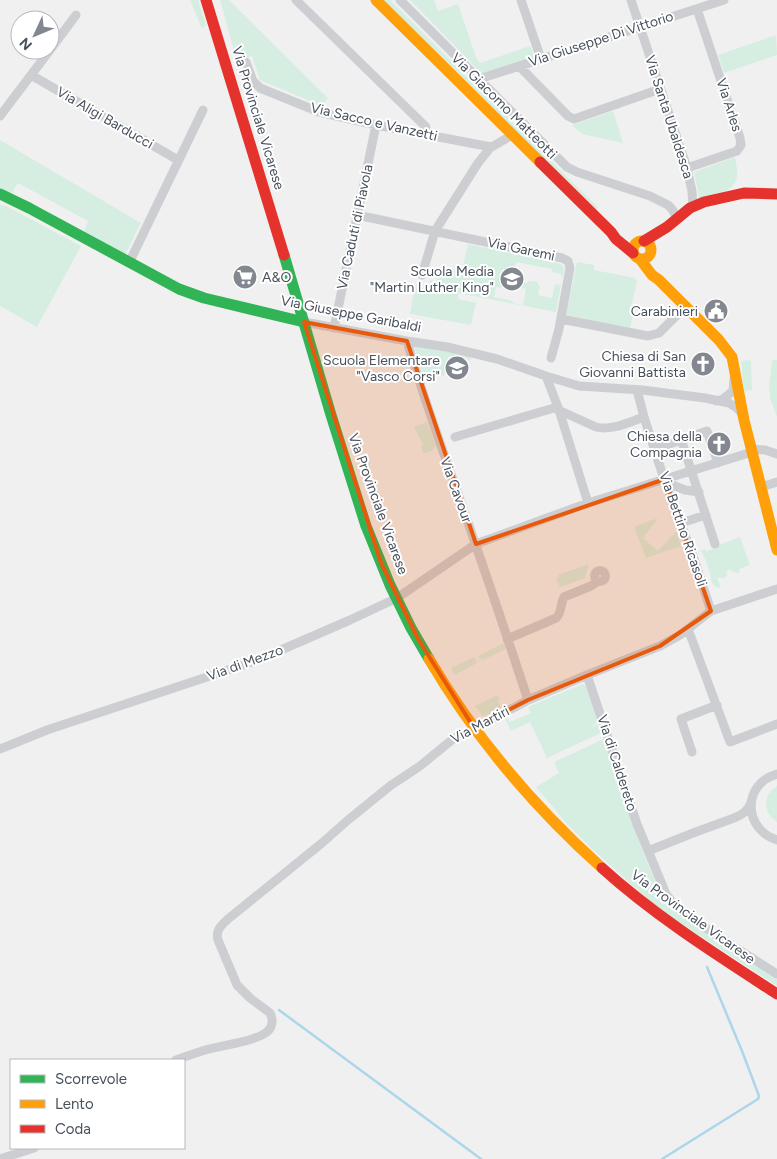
<svg xmlns="http://www.w3.org/2000/svg" width="777" height="1159" viewBox="0 0 777 1159" font-family="Figtree,sans-serif">
<rect width="100%" height="100%" fill="#f1f0f0"/>
<path fill="#d6eee2" d="M190,0H198L206,25L202,29Z
M220,0H229L328,98L322,106L260,80L252,56L237,62Z
M382,0H390L556,166L598,207L595,211Z
M410,0H434L438,11L458,4L476,57L480,63L530,46L535,57L482,74Z
M776,35L777,55L724,73L718,55Z
M613,111L623,143L582,134L572,125Z
M0,140L141,223L125,255L84,232L88,221L18,183L12,193L0,189Z
M735,157C736,163 738,171 737,177C734,192 712,198 700,202L694,172Z
M0,205L6,206L81,246L37,327L0,306Z
M468,244L561,264L564,269L563,277L561,276V274L552,272V269L516,262L514,272L518,273L516,281L519,282L518,286L511,285L510,289L496,287L494,297L513,301V303L523,305L526,289L521,288L522,283H527L528,281L538,282V285L540,286L538,295L552,298L555,284L561,285L556,312L458,293V299L476,303L471,325L410,314L415,286L429,289L430,280L436,282L441,266L462,271Z
M577,262L594,265V270L635,278L637,282L631,307L634,308L630,329L566,315Z
M414,346L429,347L471,356L470,360L449,356L444,376L436,374L422,373Z
M751,360L752,390L744,391L741,361Z
M772,360H777V417L770,398L769,384Z
M427,422L436,446C433,450 428,454 423,453L421,447L423,444L414,427Z
M658,518L643,538L658,551L676,532L681,546L646,558L634,527Z
M740,537L750,565L739,569L740,572L736,573L730,570L726,571L727,574L726,577L724,578H717L721,587L718,588C708,582 713,579 709,570C707,564 705,556 700,551L705,549L706,551L716,548L719,545Z
M589,564L585,578L560,587L556,578L559,577L558,575Z
M504,643L506,649L483,660L479,658L478,656Z
M474,657L477,662L475,664L454,675L451,668Z
M583,684L586,686L599,722L590,727L600,724L603,732L547,758L530,722L511,731L505,719L508,718L510,722L531,713L528,707Z
M498,695L500,699L498,701L502,708L484,716L481,714L475,706Z
M604,739C622,781 632,827 650,869C656,882 661,895 669,907L777,979V986L663,912L644,896L590,847L568,825L536,787L559,773L554,762Z
M777,786V822C763,813 762,795 777,786Z"/>
<g fill="none" stroke-linecap="round" stroke-linejoin="round">
<path stroke="#acd6ea" stroke-width="2.5" d="M279,1010L481,1159
M662,1159L758,1099L759,1096L742,1051L707,967"/>
<path stroke="#ccced1" stroke-width="9" d="M296,0L426,127V134
M400,0L567,167L577,172L650,196L668,205L672,209L677,218
M521,0L541,59
M631,0L687,168L692,191L693,207
M50,50L76,15
M246,62L253,81L260,88L319,112L376,125L491,147
M519,66L568,116L574,119L660,89
M31,75L178,160
M479,79L724,0
M0,116L50,50
M687,168L737,151L741,145L740,138L697,9
M357,215L562,258L568,261L570,268L559,329L551,358
M129,263L203,110
M422,275L435,231L478,163L490,148L512,135
M561,319L648,336L659,333L686,306
M304,322L407,341L447,347L497,359L546,376L579,386L642,390L705,398L729,403L737,408L743,415
M334,328L376,125
M407,341C427,411 453,477 476,546C494,597 511,649 528,700
M546,376L559,410L588,503
M637,390L644,417L665,482L692,553L711,611
M716,401L723,399L733,391L734,379
M455,437L554,408L596,427C612,431 629,422 644,417
M681,439L715,544
M655,449L707,431L718,463
M751,449L765,450L777,454
M665,482L685,490L699,492
M761,487L777,482
M681,523L706,515
M594.5 576a5.5 5.5 0 1 1 11 0a5.5 5.5 0 1 1-11 0Z
M688,629L730,742L777,724
M507,639L556,618C562,613 560,604 564,597L591,586L598,581
M587,675L637,824L666,894C675,908 689,916 702,925C726,942 752,958 777,974
M0,749L47,730L258,660L350,620L397,598L476,544L588,503L752,452
M692,752L681,719L717,705
M777,774C742,784 743,829 777,840
M648,851L693,833L734,818C742,815 749,810 751,802
M176,1060C187,1056 198,1052 209,1049C224,1045 257,1041 268,1031C273,1026 273,1019 270,1013L250,998L237,985L218,940C215,930 222,925 228,919L322,843L348,820L390,786L420,766L453,739L480,726L528,700L587,675L660,646L680,635L711,611L777,589
M0,1159L34,1148"/>
<path stroke="#30b455" stroke-width="11" d="M0,194L29,208L179,289L204,298L304,322
M284,255L331,415L366,526L390,585L411,628L429,659"/>
<path stroke="#ff9f0a" stroke-width="11" d="M376,0L540,162
M633 250a9 9 0 1 1 18 0a9 9 0 1 1-18 0Z
M640,259L652,275L659,280L719,340L732,357L744,420L777,550
M429,659C476,739 533,806 602,868"/>
<path stroke="#e5322d" stroke-width="11" d="M206,0L284,255
M540,162L611,232L616,239L633,253
M644,241L667,227L690,208L704,202L744,193L777,194
M602,868C655,916 717,955 777,994"/>
</g>
<path fill="#e8590c" fill-opacity="0.2" stroke="#e8590c" stroke-width="4" stroke-linejoin="round" d="M304,322L407,341L476,544L665,479L711,611L660,646L528,700L474,728L418,639L381,563Z"/>
<defs>
<symbol id="supermarket-disc" viewBox="-11 -11 22 22"><circle r="9.5" fill="#838890" stroke="#fff"/><path d="M-6-5.5h2.5l.6 2H6L4.5 2H-2.5L-4.4-4H-6ZM-1.5 3.2a1.3 1.3 0 1 0 .1 0ZM3 3.2a1.3 1.3 0 1 0 .1 0Z" fill="#fff"/></symbol>
<symbol id="school-disc" viewBox="-11 -11 22 22"><circle r="9.5" fill="#838890" stroke="#fff"/><path d="M0-5L7-2L0 1L-7-2ZM-4 1L0 2.5L4 1V4Q0 6-4 4Z" fill="#fff"/></symbol>
<symbol id="civic-disc" viewBox="-11 -11 22 22"><circle r="9.5" fill="#838890" stroke="#fff"/><path d="M-.6-6.5H3V-4.5H.6V-3L4-1V1h2V6H-6V1h2V-1L-.6-3ZM-1.2 2.5V6h2.4V2.5Z" fill="#fff"/></symbol>
<symbol id="church-disc" viewBox="-11 -11 22 22"><circle r="9.5" fill="#838890" stroke="#fff"/><path d="M-1.2-6h2.4v3.5h3.3v2.4h-3.3V6h-2.4V-.1h-3.3v-2.4h3.3Z" fill="#fff"/></symbol>
</defs>
<g fill-rule="evenodd">
<use href="#supermarket-disc" x="231" y="263" width="28" height="28"/>
<use href="#school-disc" x="498" y="265" width="28" height="28"/>
<use href="#civic-disc" x="702" y="297" width="28" height="28"/>
<use href="#church-disc" x="689" y="350" width="28" height="28"/>
<use href="#school-disc" x="443" y="354" width="28" height="28"/>
<use href="#church-disc" x="705" y="430" width="28" height="28"/>
</g>
<g text-anchor="middle" dominant-baseline="central" stroke-width="4" stroke-linejoin="round" paint-order="stroke">
<g font-size="14" fill="#48505c" stroke="#fff">
<text transform="translate(601 39) rotate(-18)">Via Giuseppe Di Vittorio</text>
<text transform="translate(729 105) rotate(72)">Via Arles</text>
<text transform="translate(504 106) rotate(45)">Via Giacomo Matteotti</text>
<text transform="translate(669 117) rotate(72)">Via Santa Ubaldesca</text>
<text transform="translate(105 118) rotate(30)">Via Aligi Barducci</text>
<text transform="translate(258 118) rotate(73)">Via Provinciale Vicarese</text>
<text transform="translate(374 122) rotate(13)">Via Sacco e Vanzetti</text>
<text transform="translate(355 227) rotate(-78)">Via Caduti di Piavola</text>
<text transform="translate(521 249) rotate(12)">Via Garemi</text>
<text transform="translate(351 314) rotate(11)">Via Giuseppe Garibaldi</text>
<text transform="translate(456 490) rotate(70)">Via Cavour</text>
<text transform="translate(378 504) rotate(70)">Via Provinciale Vicarese</text>
<text transform="translate(683 529) rotate(71)">Via Bettino Ricasoli</text>
<text transform="translate(245 663) rotate(-20)">Via di Mezzo</text>
<text transform="translate(480 725) rotate(-28)">Via Martiri</text>
<text transform="translate(617 763) rotate(72)">Via di Caldereto</text>
<text transform="translate(693 917) rotate(36)">Via Provinciale Vicarese</text>
</g>
<g font-size="14" fill="#48505c" stroke="#fff" text-anchor="end">
<text x="494" y="271">Scuola Media<tspan x="494" dy="16">"Martin Luther King"</tspan></text>
<text x="262" y="277" text-anchor="start">A&amp;O</text>
<text x="698" y="311">Carabinieri</text>
<text x="686" y="356">Chiesa di San<tspan x="686" dy="16">Giovanni Battista</tspan></text>
<text x="440" y="360">Scuola Elementare<tspan x="440" dy="16">"Vasco Corsi"</tspan></text>
<text x="702" y="436">Chiesa della<tspan x="702" dy="16">Compagnia</tspan></text>
</g>
</g>
<rect x="10" y="1059" width="175" height="90" fill="#ffffff" stroke="#b6b9be"/>
<rect x="20" y="1075" width="25" height="8" fill="#30b455" stroke="#b6b9be"/>
<text x="55" y="1084" font-size="15" fill="#48505c">Scorrevole</text>
<rect x="20" y="1100" width="25" height="8" fill="#ff9f0a" stroke="#b6b9be"/>
<text x="55" y="1109" font-size="15" fill="#48505c">Lento</text>
<rect x="20" y="1125" width="25" height="8" fill="#e5322d" stroke="#b6b9be"/>
<text x="55" y="1134" font-size="15" fill="#48505c">Coda</text>
<g transform="translate(35 35) rotate(226)"><circle r="24" fill="#ffffff" stroke="#b6b9be"/>
<path d="M0-4L9 19L0 12L-9 19Z" fill="#838890"/>
<text y="-8" font-size="14" font-weight="bold" text-anchor="middle" fill="#48505c">N</text>
</g>
</svg>
